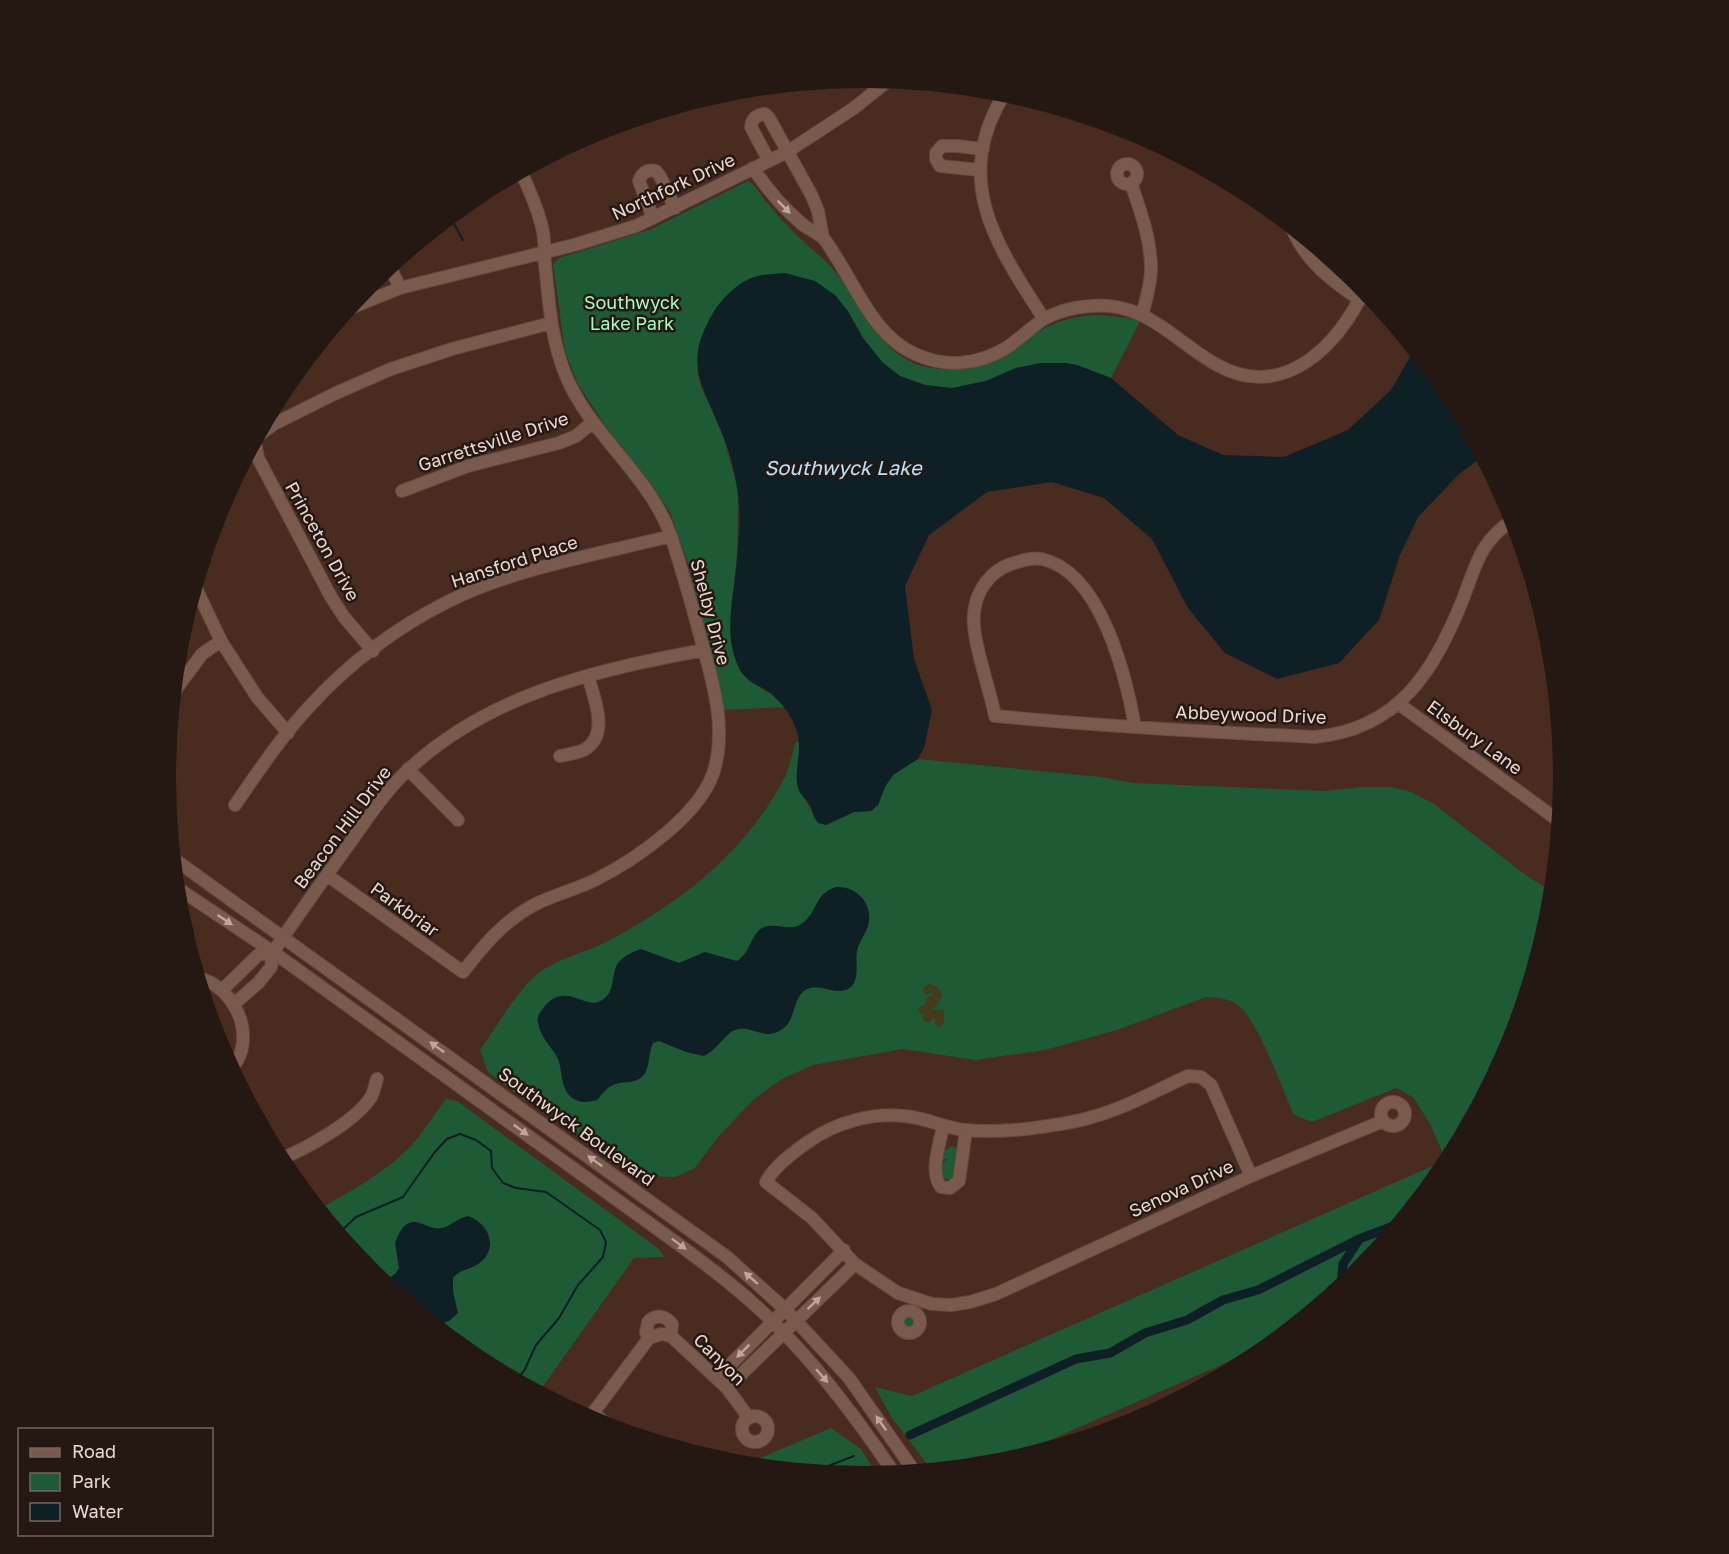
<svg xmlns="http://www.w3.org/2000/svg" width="1729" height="1554" viewBox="0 0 1729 1554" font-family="'Golos Text',sans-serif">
<rect width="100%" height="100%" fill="#492b20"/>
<path fill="#1e5a35" d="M748,181L753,184C767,204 783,222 801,239C811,249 821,256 831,267C865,306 881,368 944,369C957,370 972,369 984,364C1001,357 1015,345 1031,336C1067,313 1099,311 1140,321L1111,378L1077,365L1016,368L986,381L952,388L925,385L900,376L883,363L863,338L847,309L697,370L701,387L722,432L738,489L737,553L732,604L739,669L749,681L770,693L785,707L724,710L689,566L670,512L652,485L604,424L578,384L565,351L553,264L559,258L649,230Z
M796,742H799C801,757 795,773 798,787C801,796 811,806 814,818L826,825L854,812L871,811C882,801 883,785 893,775C900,769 910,764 918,759L1101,777L1134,783L1326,791L1361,787H1391L1411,792L1434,804L1523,873L1552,892L1550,914L1510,1045L1446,1166L1359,1272L1273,1342L998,1463L931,1469L892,1418L875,1387L912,1396L1446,1160L1431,1126L1414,1098L1396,1088L1312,1122L1294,1115C1282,1089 1258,1020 1238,1005C1229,998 1217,998 1206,997L1117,1030L1045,1050L975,1060L903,1049L813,1065L780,1080L753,1100L718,1137L694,1169L675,1177L637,1176L596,1148L586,1136C567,1133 568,1133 560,1116L526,1101L488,1072L480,1050C496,1028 515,994 534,977C555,958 584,954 608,941C682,902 745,853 785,777C790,766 792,753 796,742Z
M446,1099L457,1101L659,1249L664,1257L634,1258L539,1392L476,1358L370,1271L319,1209C350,1192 384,1173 409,1148C423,1133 434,1115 446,1099Z
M952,1146L962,1150L953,1180L946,1179L941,1174V1164L949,1158L943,1160L944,1151Z
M898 1322a11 11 0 1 1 22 0a11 11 0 1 1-22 0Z
M831,1428L861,1449L877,1475L864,1476L746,1464Z"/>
<path fill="#443b1b" d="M929,984L936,986L943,995L935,1007L931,1009H941L944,1011V1023L940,1027L936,1025L934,1018L929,1023L924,1022L922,1018L924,1014L918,1012L920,1006L925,1005L927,997L933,995L932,992L927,995L923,992L924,987Z"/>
<path fill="#0f1f26" d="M785,273L815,281L835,295L847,310L863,338L883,363L900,376L925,385L952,388L986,381L1016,368L1040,363H1066L1077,365L1111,378L1178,435L1223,455L1284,457L1348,430L1391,390L1414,350L1446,389L1482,457L1459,474L1418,517L1400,555L1379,620L1339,663L1277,679L1225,653L1188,608L1152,539L1104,498L1052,482L987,492L929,535L905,586L914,659L932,710L924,748L918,759L893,775L885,787L878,805L871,811L854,812L826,825L818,823C814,818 813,812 811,807C808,800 800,795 798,788C793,770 804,750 796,729C791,715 782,702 770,693C759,685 745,681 739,668C725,639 731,608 735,578C738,550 742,517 737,488C734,469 729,449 721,431C702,383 683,364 713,313C722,298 740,280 758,276C766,274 776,274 785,273Z
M836,887C857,886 874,904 868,926C865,935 859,942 857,951C855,963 860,978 851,987C837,998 821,982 807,989C792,997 796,1019 784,1028C764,1043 753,1024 735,1030C726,1033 717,1050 704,1056L686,1052L659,1041L653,1043C648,1053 650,1069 643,1076C635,1084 625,1081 616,1084C608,1086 603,1093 597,1100C589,1102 579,1104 571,1097C560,1087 563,1072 558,1059C552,1047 540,1037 538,1023C537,1019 538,1015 541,1011C564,977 585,1012 602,1000C615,992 611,979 616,967C619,958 632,952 641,949L679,963L705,952L737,961C751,952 750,936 762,928C774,921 790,933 803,923C818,911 814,894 836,887Z
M468,1216C489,1223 500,1249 478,1264C469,1270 460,1269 453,1278V1291L458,1313L449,1321L436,1325L383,1282L395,1274L399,1268L395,1243C409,1204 425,1232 442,1228C451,1226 456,1219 468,1216Z"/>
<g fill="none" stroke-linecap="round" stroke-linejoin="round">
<path stroke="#0f1f26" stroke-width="2" d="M450,217L463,240
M339,1233L356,1217L403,1197L434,1153L447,1139L460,1134L476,1140L491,1151L492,1168L503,1183L516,1188L546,1192L600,1230L606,1242L603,1257L578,1285L559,1318L536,1345L525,1369L517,1380
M815,1471L854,1456"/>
<path stroke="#0f1f26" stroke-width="9" d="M1341,1286L1343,1264L1358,1241
M910,1435L1076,1359L1110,1353L1145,1333L1187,1320L1223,1300L1258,1290L1359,1239L1396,1225"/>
<defs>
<path id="minor" d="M1005,93C951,179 996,245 1044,319
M769,161L751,127C752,118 756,115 765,114L769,118L812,196L818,211L823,238
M1117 174a10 10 0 1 1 20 0a10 10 0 1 1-20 0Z
M753,168C767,189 782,207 801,223C807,229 817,232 823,238C828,243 832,251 836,257C858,291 876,337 915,354C945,368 978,365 1006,348C1019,339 1030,329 1042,320C1056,312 1074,307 1090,306C1148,301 1174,342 1219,366C1284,401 1339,345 1364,290
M979,170L940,166L936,159V153L942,146H957L983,149
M1131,183C1140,211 1151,238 1151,269C1151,284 1146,300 1142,315
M653,218L639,181C642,173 646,169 656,171L660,176L675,208
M1292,228C1305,261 1332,281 1360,300
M390,267L400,288
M348,309L400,288L574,245L636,226L787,152L854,108L889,80
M258,436L274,424L334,394L391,369L452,349L551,323
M255,442L258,458L331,597L344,617L373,651
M402,491L468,466L559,443L576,436L593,422
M195,586L221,641L257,697L288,733
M174,692L202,654L221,641
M1399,704L1559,821
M1135,727C1126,676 1101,572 1042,559C1031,557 1021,561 1011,564C990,571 976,591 974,613C971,639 990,688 995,716C1101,726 1208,732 1315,737C1399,729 1434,671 1463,599C1476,565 1480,541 1513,520
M560,756C568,754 581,753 587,748C609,732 594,698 588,676
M408,769L458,820
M235,805C258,772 281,737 309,707C348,664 397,627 449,601C515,568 600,554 671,536
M174,859L727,1257L785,1309L849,1378L914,1471
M327,875L463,972C483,946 503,922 532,906C552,895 575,890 595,880C635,860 704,813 715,767C727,721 710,673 698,628C690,598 681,567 671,536C649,474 591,436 566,376C551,340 549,302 545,264C544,253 545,242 543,232C539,211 530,191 521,172
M176,887L273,952L681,1246C713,1270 745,1294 773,1322C819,1367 858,1420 894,1473
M199,978C228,986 248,1018 242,1048C241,1055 236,1063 232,1069
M222,990L258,955L273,952
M234,1004L258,983L271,967L273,952C299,914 325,877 352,840C369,816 387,789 409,769C491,693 597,670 704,650
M1381 1114a12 12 0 1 1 24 0a12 12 0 1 1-24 0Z
M943,1126C940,1144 929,1172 941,1187L950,1188L959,1181L966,1130
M280,1159C306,1149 356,1121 371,1097C374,1092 375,1085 377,1079
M1251,1176L1211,1085L1201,1077L1188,1076C1157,1090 1125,1108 1092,1117C1070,1124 1047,1126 1025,1129C1005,1131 985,1132 965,1130C947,1128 930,1120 912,1117C874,1111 835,1122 805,1144C790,1155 774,1167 766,1182L812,1218L855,1264L898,1293L932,1304L951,1305L970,1302L996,1294L1251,1176L1383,1121
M898 1322a11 11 0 1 1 22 0a11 11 0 1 1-22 0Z
M649,1338L646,1333L648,1322C656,1314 665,1315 672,1324L671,1336
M717,1378L844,1250
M727,1388L855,1264
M742 1429a13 13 0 1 1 26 0a13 13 0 1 1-26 0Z
M611,1427L593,1413L649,1338L661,1334L671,1336L727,1388L749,1418"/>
</defs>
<use href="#minor" stroke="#634a40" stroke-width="14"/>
<use href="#minor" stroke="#7b5a4e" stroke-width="12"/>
</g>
<defs><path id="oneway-solid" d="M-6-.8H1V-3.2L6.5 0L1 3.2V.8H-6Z" transform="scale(1.5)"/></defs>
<g fill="#bfa69d">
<use href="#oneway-solid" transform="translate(784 207) rotate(45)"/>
<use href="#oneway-solid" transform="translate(225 920) rotate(34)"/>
<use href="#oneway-solid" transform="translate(437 1047) rotate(-144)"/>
<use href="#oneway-solid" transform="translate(521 1130) rotate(36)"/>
<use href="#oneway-solid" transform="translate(595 1161) rotate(-144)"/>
<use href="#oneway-solid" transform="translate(679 1244) rotate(37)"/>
<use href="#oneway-solid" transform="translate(751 1278) rotate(-139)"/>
<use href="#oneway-solid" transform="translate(814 1303) rotate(-44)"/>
<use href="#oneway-solid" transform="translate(743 1351) rotate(135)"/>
<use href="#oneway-solid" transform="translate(822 1376) rotate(49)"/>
<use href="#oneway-solid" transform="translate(881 1423) rotate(-125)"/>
</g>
<g text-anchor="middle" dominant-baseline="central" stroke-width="5" stroke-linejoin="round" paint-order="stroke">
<g font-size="18" fill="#ecd8d1" stroke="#251813">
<text transform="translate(673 186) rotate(-25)">Northfork Drive</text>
<text transform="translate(493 441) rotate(-18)">Garrettsville Drive</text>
<text transform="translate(323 541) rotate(61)">Princeton Drive</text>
<text transform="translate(514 561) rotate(-18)">Hansford Place</text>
<text transform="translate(711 612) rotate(75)">Shelby Drive</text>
<text transform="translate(1251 714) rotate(2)">Abbeywood Drive</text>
<text transform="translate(1475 737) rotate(36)">Elsbury Lane</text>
<text transform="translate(342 827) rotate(-53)">Beacon Hill Drive</text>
<text transform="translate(405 909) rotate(36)">Parkbriar</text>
<text transform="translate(577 1126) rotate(36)">Southwyck Boulevard</text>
<text transform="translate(1181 1188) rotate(-25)">Senova Drive</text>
<text transform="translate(720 1359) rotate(45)">Canyon</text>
</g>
<g font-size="18" fill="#a0fcbd" stroke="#251813">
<text x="632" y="302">Southwyck<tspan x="632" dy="21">Lake Park</tspan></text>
</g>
<g font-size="20" font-style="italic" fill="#b2e4fd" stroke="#251813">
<text x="843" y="467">Southwyck Lake</text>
</g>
</g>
<path d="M0 0H1729V1554H0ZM864 88H865A688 688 0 0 1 1553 776V778A688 688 0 0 1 865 1466H864A688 688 0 0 1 176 778V776A688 688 0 0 1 864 88Z" fill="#251813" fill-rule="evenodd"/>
<rect x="18" y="1428" width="195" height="108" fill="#251813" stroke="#75655f" stroke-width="1.5"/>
<rect x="30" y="1448" width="30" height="9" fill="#7b5a4e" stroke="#75655f" stroke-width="1.5"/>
<text x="72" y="1458" font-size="18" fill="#ecd8d1">Road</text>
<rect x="30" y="1473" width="30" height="18" fill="#1e5a35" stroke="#75655f" stroke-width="1.5"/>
<text x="72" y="1488" font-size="18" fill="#ecd8d1">Park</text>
<rect x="30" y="1503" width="30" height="18" fill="#0f1f26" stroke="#75655f" stroke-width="1.5"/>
<text x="72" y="1518" font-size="18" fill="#ecd8d1">Water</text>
</svg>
